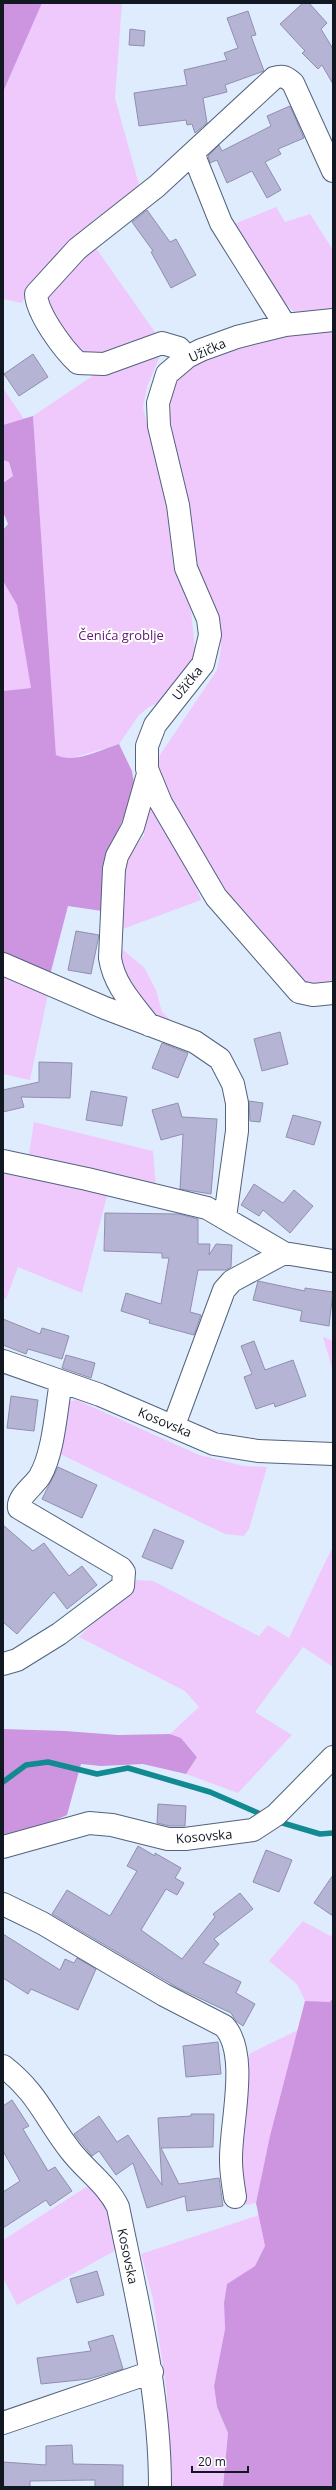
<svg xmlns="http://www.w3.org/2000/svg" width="336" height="2490" viewBox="0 0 336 2490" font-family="'Open Sans',sans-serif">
<rect width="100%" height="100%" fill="#dfecfe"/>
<path fill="#efc9fb" d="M42,3H122L115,98L140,188L96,218L25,296L22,303L3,299V92Z
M276,207L285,222L310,214L333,250V312H294L277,294L232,225Z
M93,244L157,335L106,355L84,356L46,306L48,289Z
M333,328V982L304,985L248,924L195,842L157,776L160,755L217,670L221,649V632L207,589L194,565L185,493L170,419L171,391L180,374L195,362L288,335Z
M161,353L147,387L143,407L165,499L175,564L191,611L195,649L193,662L165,700L149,707L139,715L119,744L66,760L56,755L33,416L100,371Z
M3,388L24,419L3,425Z
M3,460L9,462L13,476L3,483Z
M3,581L17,605L32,688L3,691Z
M149,803L188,865L201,900L120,930L126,860L144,835Z
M119,947L144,967L156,990L162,1012L176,1025L153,1018L125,987Z
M3,973L48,994L30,1080L3,1074Z
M34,1122L153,1151L156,1187L28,1161Z
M3,1169L108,1192L82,1293L18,1267L6,1299L3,1297Z
M323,1337L333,1341V1371Z
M77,1400L199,1455L244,1466L267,1467L249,1529L244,1536L225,1534L56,1452L66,1402Z
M331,1550H333V1667L303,1647L255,1712L292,1735L238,1793L186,1774L197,1756L181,1738L170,1734L199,1707L185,1691L79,1637L109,1608L133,1589L136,1580L153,1581L259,1636L268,1625L289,1638Z
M303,1921L330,1936L333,1933V1998L330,2003L305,2001L297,1984L269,1961Z
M298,2030L256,2203L246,2205L240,2176V2160L249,2054Z
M91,2184L110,2206L118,2249L17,2305L3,2278V2240Z
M259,2215L265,2246L255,2266L227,2284L224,2303L225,2329L214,2386L217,2407L228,2433L223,2487H169L167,2394L153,2299L141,2254Z"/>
<path fill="#cd95e0" d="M3,3H42L3,92Z
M33,416L56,755C75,764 99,750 119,744L132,771L135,788L130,804L106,856L102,911L68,906L50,975L3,953V691L31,688L17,605L3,581V530L8,524L3,512V483L13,476L9,462L3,460V425Z
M3,1729L65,1731L118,1735L170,1734L181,1738L197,1757L186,1774L143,1764L101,1766L81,1764L67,1815L17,1837L3,1838Z
M333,1998V2487H223L228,2433L217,2407L214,2386L225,2329L224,2303L227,2284L255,2266L265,2246L256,2203L270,2136L305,2001L330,2002Z"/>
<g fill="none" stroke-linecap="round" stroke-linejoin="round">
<path stroke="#128a91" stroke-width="5.5" d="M3,1782L26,1765L48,1762L97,1774L128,1768L210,1792L265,1816
M276,1821L320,1834L333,1833"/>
</g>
<path fill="#b6b4d5" stroke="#918faf" d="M303,3H309L327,23L321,29L333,49V84L322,65L318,69L302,53L305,51L280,24Z
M248,11L256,35L251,36L264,71L225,85L227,92L203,98L207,123L195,133L192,124L187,125L186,120L139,126L134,93L187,85L184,70L227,60L224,53L238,48L227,18Z
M130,29L145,31L144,46L129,45Z
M290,106L304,138L278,149L281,154L265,162L281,190L267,198L252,171L227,183L217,160L210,163L208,156L219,145L222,151L271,126L267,116Z
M147,210L170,242L176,239L196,275L171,288L151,252L153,251L132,222Z
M33,354L48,377L19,396L4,374Z
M76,931L99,935L91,974L68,970Z
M280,1032L288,1064L262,1071L254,1039Z
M162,1043L188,1053L178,1078L152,1068Z
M39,1062L72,1063L70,1098L21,1097L24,1107L3,1112V1090L39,1082Z
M91,1091L127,1097L122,1126L86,1120Z
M249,1101L263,1103L260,1122L250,1121Z
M178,1103L182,1117L217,1119L211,1194L180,1189L183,1134L161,1140L152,1110Z
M293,1115L321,1122L314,1145L286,1137Z
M254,1184L283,1203L294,1190L313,1206L290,1233L263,1210L259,1216L241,1205Z
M105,1213L179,1214L198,1219V1244H210L209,1255L216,1244L232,1245L231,1267L226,1270H198L190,1312L201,1315L194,1335L149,1323L150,1320L121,1311L126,1293L161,1304L169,1258H162V1253L104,1251Z
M258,1281L305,1291V1288L333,1292L329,1326L300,1321L302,1311L253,1300Z
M3,1319L40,1334L42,1328L69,1336L62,1359L28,1349L26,1354L3,1345Z
M254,1341L265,1370L293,1360L306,1396L275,1407L274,1403L256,1409L244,1377L252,1374L241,1346Z
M66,1355L95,1363L91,1378L62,1368Z
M11,1396L38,1400L34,1431L7,1428Z
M58,1467L97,1485L82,1518L42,1499Z
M3,1525L33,1551L44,1543L69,1576L82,1566L97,1585L67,1609L54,1592L17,1634L3,1622Z
M154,1529L184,1541L172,1569L142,1557Z
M158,1804L186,1806L185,1826H170L157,1823Z
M138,1846L155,1856V1853L181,1868L175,1878L184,1883L177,1895L166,1889L141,1930L182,1959L215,1917L213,1914L240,1893L253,1909L214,1939L219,1944L203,1963L241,1982L236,1993L255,2004L243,2026L236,2021L231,2013L178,1988L52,1914L67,1890L110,1916L137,1871L127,1866Z
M266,1850L292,1860L279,1892L253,1882Z
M333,1875V1916L314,1903Z
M3,1934L60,1970L65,1959L74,1963L77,1958L96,1969L78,2010L31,1989L28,1994L3,1978Z
M218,2042L221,2074L186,2077L183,2046Z
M12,2100L29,2126L23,2129L48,2171L55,2167L72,2191L50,2206L46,2200L3,2228V2192L20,2181L3,2151V2106Z
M191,2114H214L213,2147L161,2148L179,2184L219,2178L223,2206L187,2211L185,2196L147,2208L133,2163L116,2175L99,2151L92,2156L74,2134L99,2116L117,2142L128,2135L162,2185L158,2118L191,2116Z
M97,2271L104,2295L77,2303L70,2279Z
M113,2335L123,2369L89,2379L41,2384L37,2358L91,2351L88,2342Z
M72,2445L73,2464L123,2465V2487H95V2480L30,2481V2487H3V2462L46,2465V2446Z"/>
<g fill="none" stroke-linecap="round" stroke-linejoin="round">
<defs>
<path id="minor" d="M193,153L221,223L285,325
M333,320L285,325L237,337L201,350L187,357L167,374L158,403L159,426L178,505L186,568L208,619L210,635L203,664L155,725L147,746V769L161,803L216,897L299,992L313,995L333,993
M187,357L179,348L162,343L104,364L78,363C63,349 37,314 36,294L77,249L157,186L274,78C283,75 286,77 293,83L333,171
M148,774L133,827L117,856L114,869L110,958C114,985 132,1003 149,1025
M3,964L105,1008L195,1042L220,1059L233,1084L237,1103V1131L225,1217
M3,1161L87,1179L207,1208L284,1253L333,1261
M3,1361L100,1395L214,1444L258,1451L333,1454
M174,1425L224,1290L232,1281L284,1253
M3,1664L17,1660L59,1634L123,1586L124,1572L121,1568L19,1508C17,1497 35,1485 40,1476C54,1452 56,1409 61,1382
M3,1847L89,1823L112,1825L168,1839H185L253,1830L276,1815L333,1757
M3,1904L42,1923L164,1995L224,2026C250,2054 230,2125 231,2161C231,2173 233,2185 235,2197
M3,2066C38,2093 45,2118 70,2150C85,2170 107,2184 118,2207C137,2300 160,2392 160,2487
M3,2423L152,2372"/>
</defs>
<use href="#minor" stroke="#51637d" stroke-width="24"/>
<use href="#minor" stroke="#fff" stroke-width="22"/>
</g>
<g text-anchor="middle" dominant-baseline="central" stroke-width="4" stroke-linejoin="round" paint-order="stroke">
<g font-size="13" fill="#111822" stroke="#fff">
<text transform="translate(207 350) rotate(-24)">Užička</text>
<text transform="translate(187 683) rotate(-51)">Užička</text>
<text transform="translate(165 1422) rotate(23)">Kosovska</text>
<text transform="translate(204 1836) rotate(-5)">Kosovska</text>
<text transform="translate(128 2256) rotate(78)">Kosovska</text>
</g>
<g font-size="13" fill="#5e1972" stroke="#fff">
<text x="121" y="635">Čenića groblje</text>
</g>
</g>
<rect width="336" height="2490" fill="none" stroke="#111822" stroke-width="8"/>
<path d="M192 2466v6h56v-6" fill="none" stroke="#111822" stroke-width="2"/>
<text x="198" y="2466" font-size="12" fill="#111822" stroke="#ffffff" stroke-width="3" paint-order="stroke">20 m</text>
</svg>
